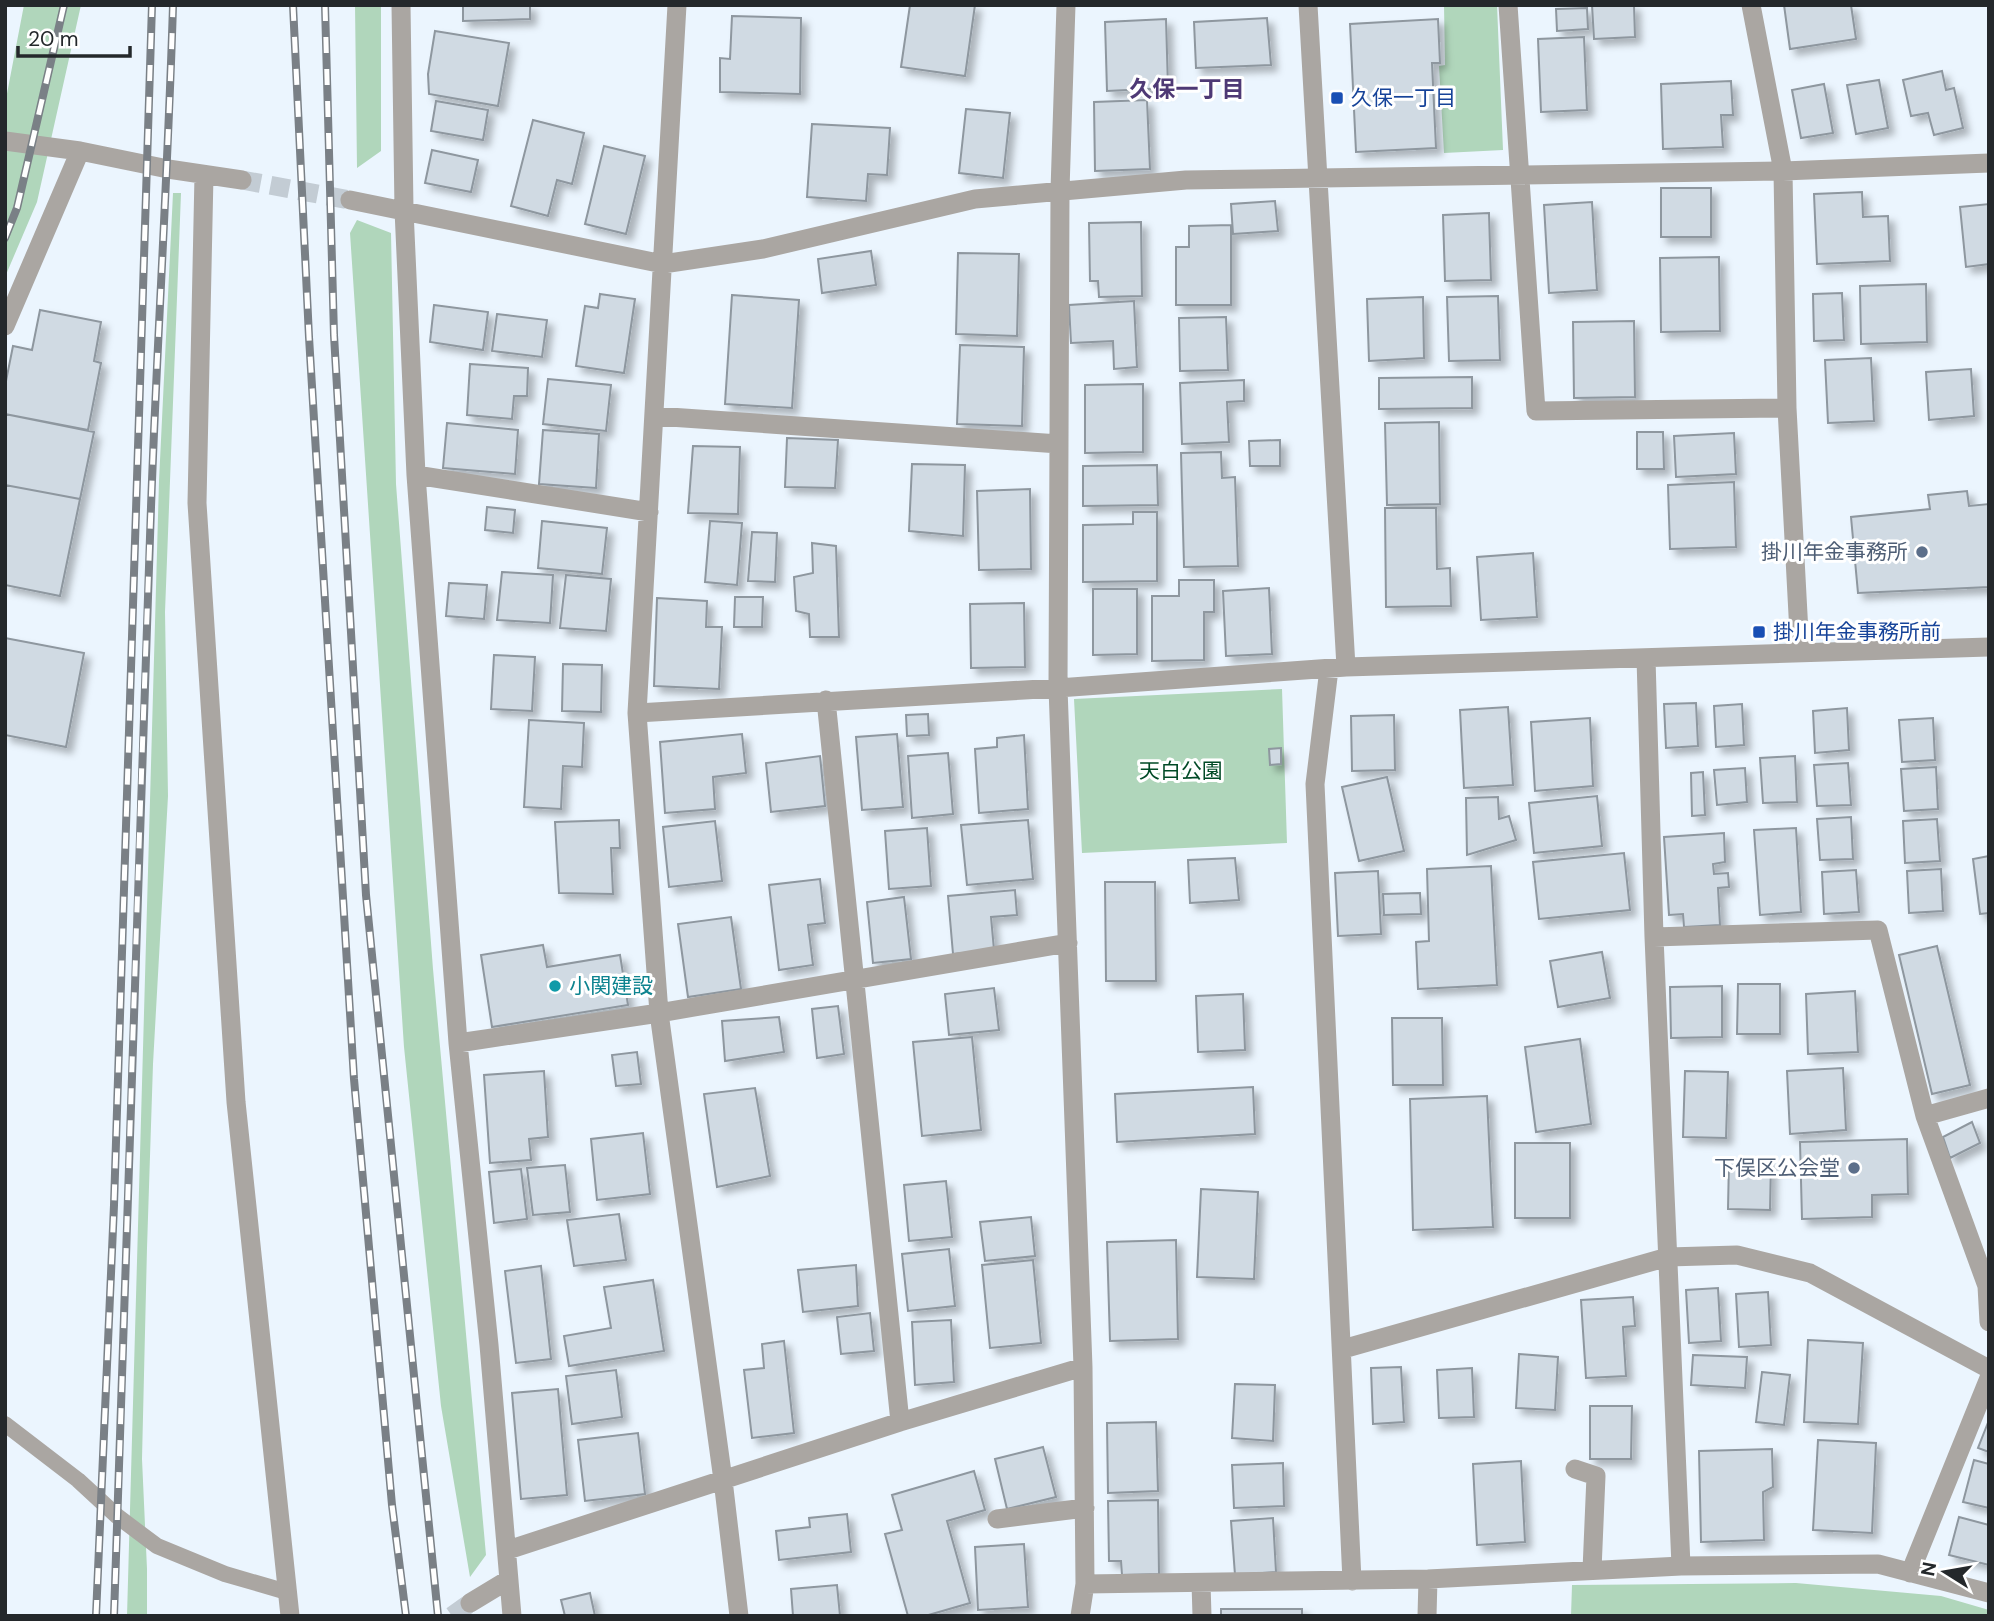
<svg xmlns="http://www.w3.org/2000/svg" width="1994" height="1621" viewBox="0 0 1994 1621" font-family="'DM Sans','Noto Sans JP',sans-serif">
<defs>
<filter id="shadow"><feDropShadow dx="6" dy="6" stdDeviation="3.5" flood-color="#0004"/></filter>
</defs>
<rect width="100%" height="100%" fill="#ebf5fe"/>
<path fill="#b0d6bb" d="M24,5H81L37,202L5,277V104Z
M355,5H381V151L357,168Z
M1444,5H1497L1503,150L1444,153L1439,66L1445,65Z
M173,193H181L165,612L168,796L153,1064L147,1248L142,1459L147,1569V1616H127L159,481Z
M357,220L391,233L396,484L433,969L486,1555L470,1577L441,1406L404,1047L350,233Z
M1282,689L1287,843L1082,853L1074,699Z
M1796,1583L1941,1596L1989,1610V1616H1571L1572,1585Z"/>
<path fill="#d0dae3" stroke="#8e979f" stroke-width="2" filter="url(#shadow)" d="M463,5H530V19L463,21Z
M910,5H975L965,76L901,67Z
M1592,5H1634L1635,37L1594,39Z
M1784,5H1851L1856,39L1790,49Z
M1587,8L1588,29L1557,31L1556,9Z
M732,16L801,18L800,94L720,92V58L730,59Z
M1267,18L1271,65L1196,68L1194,22Z
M1166,19L1168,88L1107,91L1105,22Z
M1438,19L1440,63H1432L1436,148L1356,152L1350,24Z
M435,31L509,43L498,106L429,94L428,74Z
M1584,37L1587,110L1541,112L1538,39Z
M1942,71L1946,90L1954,88L1963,128L1934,135L1928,113L1911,116L1903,80Z
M1879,80L1888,128L1856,134L1847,85Z
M1731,81L1733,115H1721L1723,147L1663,149L1661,84Z
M1824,84L1833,133L1801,138L1792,90Z
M1147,100L1150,169L1095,171L1094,102Z
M436,101L488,110L483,140L431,131Z
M966,109L1010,113L1003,178L959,173Z
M533,120L584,133L572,184L557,180L548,216L511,206Z
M812,124L890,128L887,175L868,174L866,201L807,197Z
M604,146L645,156L626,234L585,224Z
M432,150L478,160L471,192L425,183Z
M1661,188H1711V237H1661Z
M1862,192L1863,217L1888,216L1890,261L1817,264L1814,194Z
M1275,201L1278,231L1233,234L1231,204Z
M1592,202L1597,290L1549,293L1544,205Z
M1989,204V264L1966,267L1960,207Z
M1489,213L1491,280L1445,281L1443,215Z
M1141,222L1142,296L1099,297L1098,281H1090L1089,223Z
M1231,225V305H1176V247H1189V226Z
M871,251L876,285L822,293L818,259Z
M958,253L1019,254L1017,336L956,334Z
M1719,257L1720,331L1661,332L1660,258Z
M1926,284L1927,342L1861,344L1860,286Z
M1842,293L1844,340L1814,341L1813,294Z
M600,294L635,299L624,373L576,366L585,306L598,308Z
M732,295L799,300L792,408L725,404Z
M1498,296L1500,360L1449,361L1447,297Z
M1423,297L1424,358L1369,361L1367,299Z
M1134,301L1137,367L1114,369L1113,341L1071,343L1069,305Z
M434,305L488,312L483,350L430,342Z
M40,310L101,322L94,361L101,363L88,430L5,414V386L13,346L32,350Z
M497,314L547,320L542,357L492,351Z
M1226,317L1228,370L1180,371L1179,318Z
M1634,321L1635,397L1574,398L1573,322Z
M960,345L1024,347L1022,426L957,424Z
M1871,358L1874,421L1828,423L1825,360Z
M470,364L528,368L527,396H514L512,419L467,415Z
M1971,369L1974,416L1929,420L1926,372Z
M1472,377V408L1379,409V378Z
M548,379L611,385L606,431L543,424Z
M1244,380V401L1227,402L1229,442L1182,444L1180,383Z
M1143,384V452L1085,453V385Z
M5,414L94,432L80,499L5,485Z
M1439,422L1440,504L1387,505L1385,423Z
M447,423L518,430L515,474L443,468Z
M543,430L599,434L596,488L539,484Z
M1637,432H1663L1664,469H1637Z
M1734,433L1736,474L1676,477L1674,436Z
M787,438L838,440L835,488L785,487Z
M1280,440V466H1250L1249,441Z
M693,446L740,447L738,514L688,513Z
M1221,452L1222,478L1235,477L1238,566L1184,567L1181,453Z
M912,464L965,465L963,536L909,531Z
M1157,465L1158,505L1083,506V466Z
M1734,482L1736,547L1670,549L1668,485Z
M5,485L80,499L60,596L5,585Z
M1030,489L1031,569L979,570L977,491Z
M1967,491L1969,506L1989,504V587L1858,593L1851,517L1930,509L1928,495Z
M487,507L515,510L513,533L485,530Z
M1385,508H1436L1437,569L1450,568L1451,606L1386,607Z
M1133,512H1157V581L1083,582V525L1133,524Z
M542,521L607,528L602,574L538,568Z
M710,521L742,523L737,585L705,582Z
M752,532L777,533L775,582L748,581Z
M812,543L836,546L839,637H810L809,614L796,611L794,577L813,573Z
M1533,553L1537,617L1481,620L1477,557Z
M502,572L553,575L550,623L497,620Z
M566,575L611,579L606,631L560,628Z
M1179,580H1214V612H1204V660L1152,661V596H1179Z
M449,583L487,585L484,619L446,616Z
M1269,588L1272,654L1226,656L1223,591Z
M1093,589H1137V654L1093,655Z
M735,597H763L762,627H734Z
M657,598L707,601L706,627H722L719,689L654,686Z
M1024,603L1025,667L971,668L970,604Z
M5,638L84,653L66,747L5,735Z
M494,655L535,657L532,711L491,709Z
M563,664L602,665L601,712L562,711Z
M1696,703L1698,746L1666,748L1664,704Z
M1742,704L1744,745L1716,747L1714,706Z
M1508,707L1513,785L1464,788L1460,710Z
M1847,708L1849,750L1815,753L1813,711Z
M928,714L929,735L907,736L906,715Z
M1394,715L1395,770L1352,771L1351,716Z
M1590,718L1593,786L1535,791L1531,722Z
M1933,718L1935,760L1902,762L1899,720Z
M529,720L584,723L582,767L563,766L561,809L524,807Z
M742,734L746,773L713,777L715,809L665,813L660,742Z
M897,734L903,807L862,810L856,737Z
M1024,735L1028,809L979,813L975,749L997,747V738Z
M1281,748V764L1270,765L1269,749Z
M948,753L953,814L912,818L908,756Z
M820,756L825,806L771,812L766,763Z
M1795,756L1797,802L1763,803L1760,758Z
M1848,763L1851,805L1817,806L1814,765Z
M1936,767L1938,809L1904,811L1901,769Z
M1745,768L1747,802L1717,805L1714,770Z
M1703,772L1705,815L1692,816L1691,773Z
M1387,777L1404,851L1359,861L1342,787Z
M1597,796L1602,846L1534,853L1529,803Z
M1498,797L1499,819L1509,816L1516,840L1467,855L1466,798Z
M1851,817L1853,859L1820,860L1817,819Z
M1937,819L1940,861L1905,863L1903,821Z
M619,820L620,848H611L613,894L559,893L555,822Z
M1028,820L1033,879L967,885L961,825Z
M715,821L722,881L669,887L663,827Z
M927,828L931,886L889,889L885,831Z
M1796,828L1801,912L1760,915L1754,830Z
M1724,833L1725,862L1713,864L1714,874L1728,873L1729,887L1718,888L1720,925L1684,927L1683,914L1669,915L1664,837Z
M1624,853L1630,910L1539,919L1533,862Z
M1989,856V913L1980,914L1973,859Z
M1235,858L1239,900L1190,903L1188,860Z
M1491,866L1497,985L1418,989L1416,942L1429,941L1427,869Z
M1941,869L1943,911L1909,913L1907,871Z
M1856,870L1859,912L1824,914L1822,872Z
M1378,871L1381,934L1338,936L1335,873Z
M820,879L825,923L808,925L813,965L779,970L769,885Z
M1105,882H1155L1156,981H1106Z
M1015,890L1017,915L991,917L994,950L953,954L948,896Z
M1420,893L1421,914L1384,915L1383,894Z
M904,897L911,959L873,963L867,902Z
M731,917L741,989L688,997L678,924Z
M543,945L547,967L620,955L628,1005L492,1027L481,955Z
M1937,946L1970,1085L1932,1094L1899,955Z
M1602,952L1610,998L1558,1007L1550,961Z
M1738,984H1780V1034H1737Z
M1722,986V1037L1671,1038L1670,987Z
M994,988L999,1030L949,1035L945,994Z
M1855,991L1858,1052L1808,1054L1806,994Z
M1243,994L1245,1050L1198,1052L1196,996Z
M838,1006L844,1054L817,1058L812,1009Z
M779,1017L784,1052L725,1061L722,1021Z
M1392,1018H1442L1443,1085H1393Z
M972,1037L981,1130L922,1136L913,1042Z
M1580,1039L1591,1124L1536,1132L1525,1047Z
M637,1052L641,1084L616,1086L612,1055Z
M1843,1068L1846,1130L1790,1134L1787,1071Z
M544,1071L548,1137L529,1139L531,1160L490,1163L484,1075Z
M1685,1071L1728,1072L1726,1138L1683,1137Z
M1253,1087L1255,1134L1117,1142L1115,1094Z
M755,1088L770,1176L717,1187L704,1094Z
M1487,1096L1493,1227L1413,1230L1410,1099Z
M1972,1122L1980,1143L1950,1158L1943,1137Z
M643,1133L650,1194L597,1200L591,1139Z
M1907,1139L1908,1194L1872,1195V1217L1802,1219L1800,1142Z
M1515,1143H1570V1218H1515Z
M1729,1160L1771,1161L1770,1210L1728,1209Z
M565,1165L570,1212L533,1215L527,1168Z
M521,1169L527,1219L494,1223L489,1172Z
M946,1181L952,1237L909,1241L904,1185Z
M1201,1189L1258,1192L1254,1279L1197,1277Z
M619,1214L626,1260L574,1266L567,1220Z
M1031,1217L1035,1256L985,1261L980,1222Z
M1176,1240L1178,1339L1110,1341L1107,1242Z
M949,1249L955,1306L908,1311L902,1254Z
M1033,1260L1041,1343L990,1348L982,1265Z
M856,1265L858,1306L803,1312L798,1270Z
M541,1266L551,1359L516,1363L505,1271Z
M653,1280L664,1351L569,1366L564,1336L611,1328L604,1287Z
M1718,1288L1721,1341L1689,1343L1686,1290Z
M1768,1292L1771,1345L1739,1347L1736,1294Z
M1633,1297L1635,1326L1623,1327L1626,1376L1586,1378L1581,1300Z
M870,1313L874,1351L841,1354L837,1317Z
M951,1320L954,1382L915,1385L912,1322Z
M1808,1340L1863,1343L1858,1424L1804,1422Z
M784,1341L794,1433L752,1438L744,1370L764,1368L762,1344Z
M1519,1354L1558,1357L1555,1410L1516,1408Z
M1693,1355L1747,1357L1745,1388L1691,1385Z
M1401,1367L1404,1422L1373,1424L1371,1368Z
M1472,1368L1474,1417L1439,1418L1437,1370Z
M616,1370L622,1417L572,1424L566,1376Z
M1762,1372L1790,1375L1784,1425L1756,1422Z
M1235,1384L1275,1385L1273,1441L1232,1438Z
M558,1389L567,1495L521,1499L512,1393Z
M1590,1406H1632L1631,1459H1590Z
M1989,1420V1452L1978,1448Z
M1156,1422L1158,1491L1108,1493L1107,1423Z
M638,1433L645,1494L585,1501L578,1440Z
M1818,1440L1876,1443L1872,1533L1813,1530Z
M1043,1447L1056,1497L1007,1509L995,1459Z
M1772,1449L1773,1487L1763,1492L1764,1540L1701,1542L1699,1451Z
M1974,1460L1989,1464V1508L1963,1502Z
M1521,1461L1525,1542L1477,1545L1473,1464Z
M1283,1463L1284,1506L1234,1508L1232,1465Z
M974,1471L985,1510L947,1521L970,1603L925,1616H908L885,1534L902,1530L892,1495Z
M1158,1500L1159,1574L1122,1575L1121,1561H1109L1108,1501Z
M847,1514L851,1552L779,1560L776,1531L810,1527L809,1518Z
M1959,1517L1989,1525V1565L1949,1555Z
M1273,1518L1276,1572L1235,1575L1231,1521Z
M1024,1544L1028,1607L978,1610L975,1547Z
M837,1585L840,1616H793L791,1589Z
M590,1593L595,1616H565L561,1600Z
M1221,1609H1302V1616H1221Z"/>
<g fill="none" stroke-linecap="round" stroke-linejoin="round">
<path stroke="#c3ccd4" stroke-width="19" stroke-dasharray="19 10" stroke-linecap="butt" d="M242,180L350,200
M452,1616L470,1603"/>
<path stroke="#aaa6a2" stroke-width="16" d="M5,1424L78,1480L117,1516L157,1546L225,1574L287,1592"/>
<path stroke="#aaa6a2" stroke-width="19" d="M401,5L404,210L416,475L458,1043L489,1345L512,1616
M677,5L637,713L659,1013L723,1480L739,1616
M1066,5L1060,190L1058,688L1083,1367L1085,1584L1080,1616
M1308,5L1346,667
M1508,5L1536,411L1787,408
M1751,5L1783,171L1787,408L1800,652
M5,141L80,151L168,169L242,180
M204,175L197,503L236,1102L290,1616
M350,200L663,264L763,249L975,199L1186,180L1783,171L1989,163
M5,326L80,151
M655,416L1059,444
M416,475L649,512
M1646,658L1654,937L1681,1566
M1329,669L1315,784L1352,1581
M826,700L900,1422
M637,713L1058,688L1346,667L1989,647
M1654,937L1878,930L1925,1116L1987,1286L1989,1322
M458,1043L659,1013L1068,943
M1925,1116L1989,1098
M1343,1349L1668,1257L1737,1255L1810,1273L1989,1369
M1575,1469L1596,1476L1592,1570
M997,1519L1085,1508
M508,1550L900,1422L1083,1367
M1910,1573L1989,1378
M1201,1583L1202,1616
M1085,1584L1428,1579L1681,1566L1878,1564L1989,1593
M470,1603L508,1580
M1427,1616L1428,1579"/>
<defs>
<path id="rail" d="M293,5L309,337L354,1079L392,1505L406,1616
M325,5L334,335L366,895L438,1616
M5,238L17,208L64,5
M96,1616L114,1205L152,5
M114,1616C127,1246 137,876 151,507C157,340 168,173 173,5"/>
</defs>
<use href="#rail" stroke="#7a8086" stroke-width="8"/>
<use href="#rail" stroke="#fff" stroke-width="5" stroke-dasharray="16" stroke-linecap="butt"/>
</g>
<g fill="#1a4fb4" stroke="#fff" stroke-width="2.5">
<rect x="1330" y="91" width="14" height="14" rx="3.5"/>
<rect x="1752" y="625" width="14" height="14" rx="3.5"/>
</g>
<g fill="#5c6f8a" stroke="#fff" stroke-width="2.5">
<circle cx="1922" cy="552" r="7"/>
<circle cx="1854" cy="1168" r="7"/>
</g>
<circle fill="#0f9aa8" stroke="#fff" stroke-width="2.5" cx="555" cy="986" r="7"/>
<g text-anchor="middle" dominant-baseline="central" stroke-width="6" stroke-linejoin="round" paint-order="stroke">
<g font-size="21" fill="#164399" stroke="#fff" text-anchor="start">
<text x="1351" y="98">久保一丁目</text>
<text x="1773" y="632">掛川年金事務所前</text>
</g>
<g font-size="21" fill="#4e5e75" stroke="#fff" text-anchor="end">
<text x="1908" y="552">掛川年金事務所</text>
<text x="1840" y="1168">下俣区公会堂</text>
</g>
<g font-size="21" fill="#004a26" stroke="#fff">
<text x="1181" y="771">天白公園</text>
</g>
<g font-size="21" fill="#0d838f" stroke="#fff" text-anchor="start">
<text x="569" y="986">小関建設</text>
</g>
<g font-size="23" font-weight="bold" fill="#4e3975" stroke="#fff">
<text x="1187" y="89">久保一丁目</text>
</g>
</g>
<rect width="1994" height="1621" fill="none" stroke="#24282b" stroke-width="14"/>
<g transform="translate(1945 1572) rotate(281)" stroke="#ffffff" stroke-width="5" paint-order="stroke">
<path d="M0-5L12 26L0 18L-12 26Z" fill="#24282b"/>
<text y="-10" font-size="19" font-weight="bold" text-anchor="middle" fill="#24282b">N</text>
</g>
<path d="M18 46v10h112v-10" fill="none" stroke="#24282b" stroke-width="3.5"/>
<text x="28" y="46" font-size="21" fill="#24282b" stroke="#ffffff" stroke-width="5" paint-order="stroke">20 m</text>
</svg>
